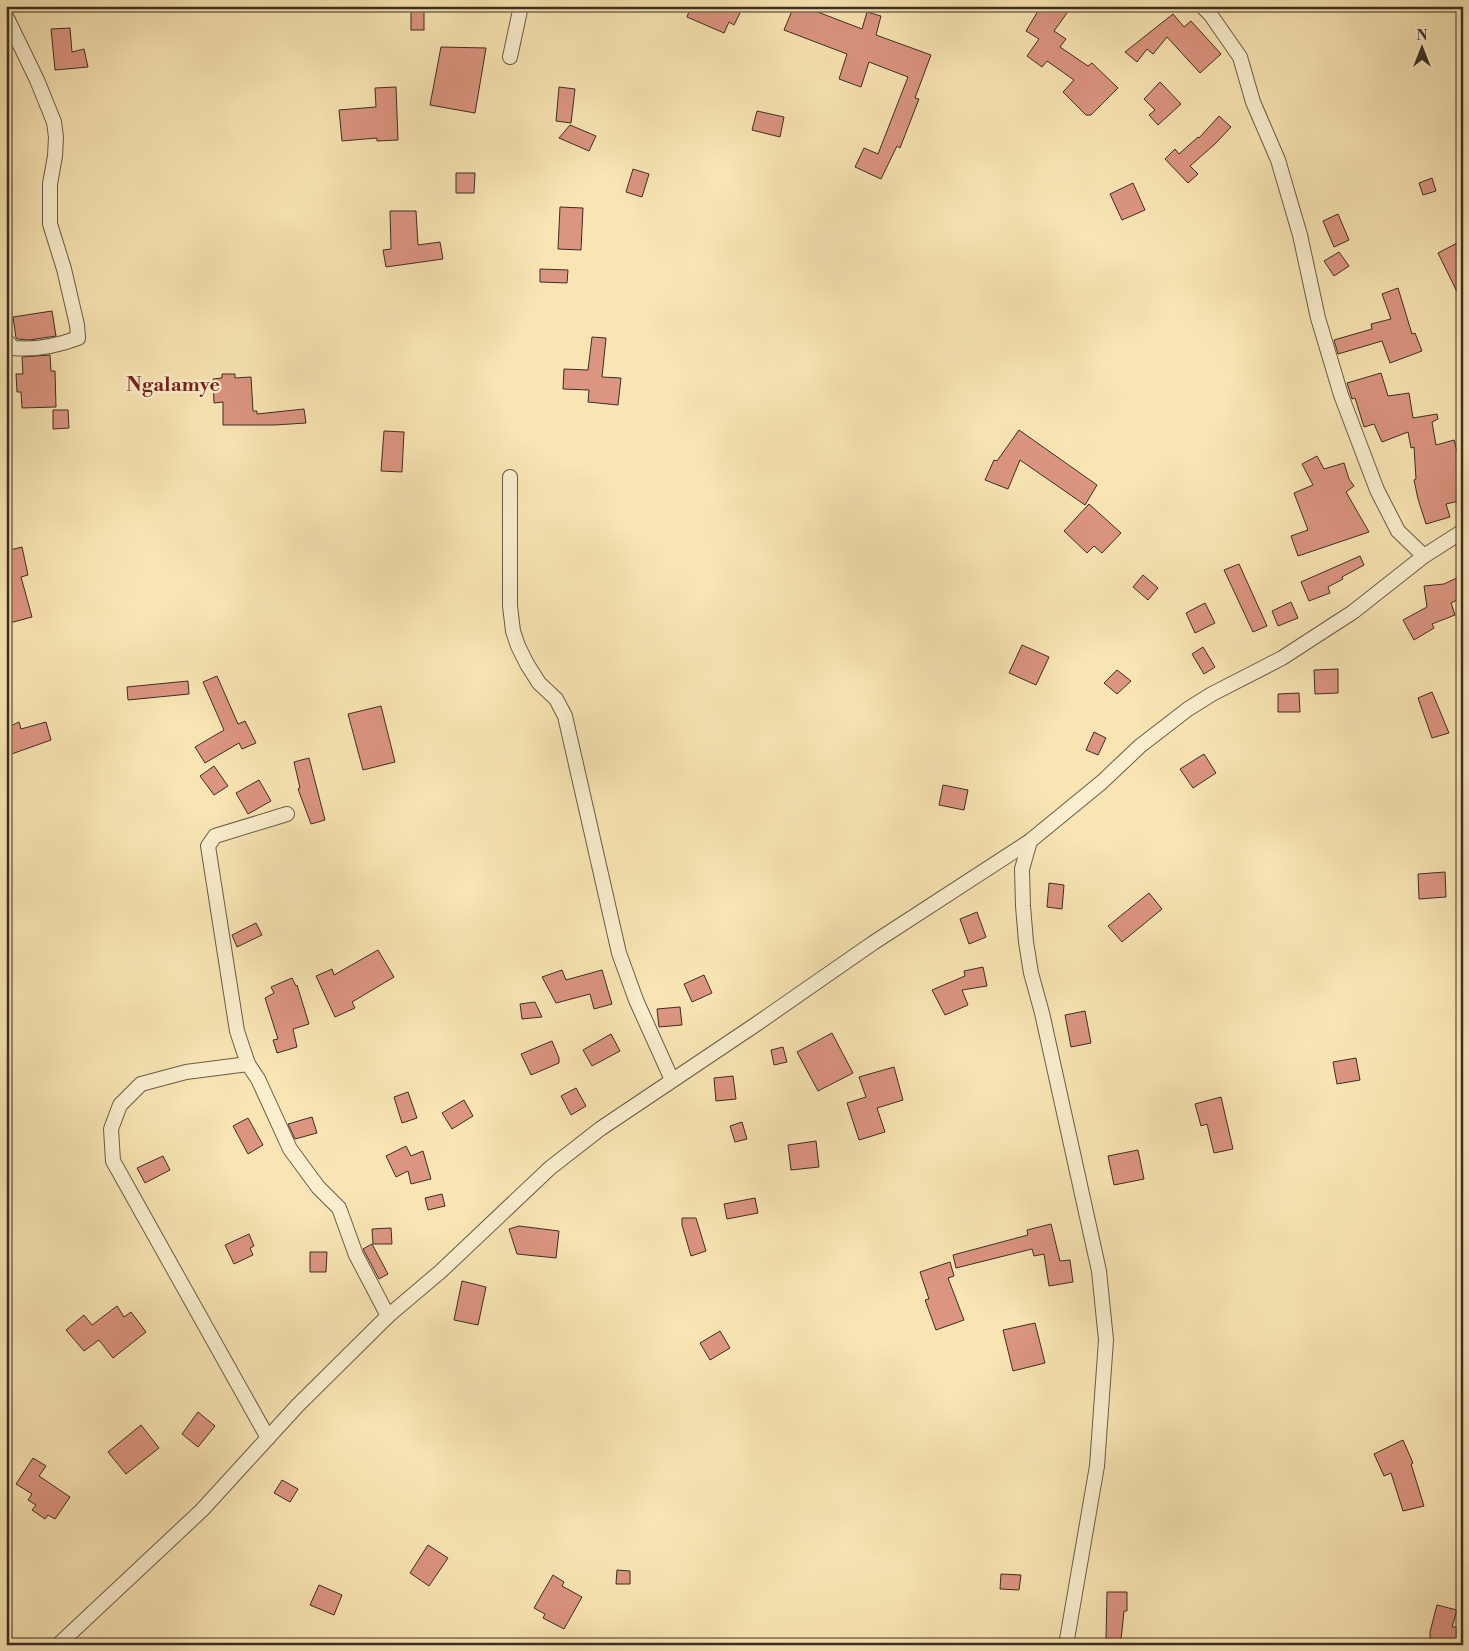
<svg xmlns="http://www.w3.org/2000/svg" width="1469" height="1651" viewBox="0 0 1469 1651" font-family="'Libre Bodoni',serif">
  <style>
    .building { fill: #dc9581; stroke: #3b2e23 }
    .lines { fill: none; stroke-linecap: round; stroke-linejoin: round }
    .minor-casing { stroke: #6a5c47; stroke-width: 16 }
    .minor { stroke: #faeece; stroke-width: 14 }
    .labels { text-anchor: middle; stroke-width: 4.5; stroke-linejoin: round; paint-order: stroke }
    .quarter-label { font-size: 20px; font-weight: bold; fill: #7a1f14; stroke: #faeece }
  </style>
  <rect width="100%" height="100%" fill="#f8e5b3"/>
  <filter id="stains"><feTurbulence type="fractalNoise" baseFrequency=".004" numOctaves="4"/><feColorMatrix values="0 0 0 0 .2 0 0 0 0 .09 0 0 0 0 .02 0 0 0 .5 -.17"/></filter>
  <radialGradient id="worn" r=".72"><stop offset=".6" stop-color="#630" stop-opacity="0"/><stop offset="1" stop-color="#630" stop-opacity=".3"/></radialGradient>
  <g class="building">
    <rect x="411" y="6" width="13" height="24"/>
    <polygon points="691,6 732,6 741,11 734,25 729,22 724,33 687,17"/>
    <polygon points="794,6 802,6 862,29 867,12 881,16 876,35 931,55 915,98 919,99 900,148 897,146 881,179 855,167 864,148 878,154 908,77 869,62 861,87 839,79 847,54 784,30"/>
    <polygon points="1041,6 1072,6 1054,31 1066,39 1060,47 1088,66 1092,63 1118,88 1091,115 1086,115 1063,92 1074,80 1047,61 1042,67 1027,56 1039,39 1026,31"/>
    <polygon points="1173,14 1184,27 1191,21 1221,54 1200,73 1167,37 1153,54 1147,49 1137,62 1125,52"/>
    <polygon points="70,28 72,52 84,49 88,67 55,70 51,29"/>
    <polygon points="441,47 486,48 475,113 430,105"/>
    <polygon points="1160,82 1181,104 1158,125 1149,115 1155,110 1144,99"/>
    <polygon points="396,87 398,140 377,141 377,138 342,141 339,110 376,107 375,88"/>
    <polygon points="559,87 575,89 571,123 556,121"/>
    <polygon points="757,111 784,117 780,137 752,130"/>
    <polygon points="1219,116 1231,127 1215,144 1190,166 1198,174 1188,183 1165,159 1175,149 1179,154 1198,137 1199,138"/>
    <polygon points="570,125 596,136 589,151 559,138"/>
    <polygon points="633,169 649,174 642,197 626,192"/>
    <polygon points="456,173 475,173 474,193 456,193"/>
    <polygon points="1432,178 1436,191 1423,195 1419,183"/>
    <polygon points="1133,183 1145,210 1122,220 1110,194"/>
    <polygon points="560,207 583,208 581,250 558,249"/>
    <polygon points="390,211 416,211 418,245 440,242 443,259 386,267 383,250 391,249"/>
    <polygon points="1338,214 1349,240 1334,247 1323,221"/>
    <polygon points="1463,240 1463,304 1438,253"/>
    <polygon points="1339,252 1349,266 1334,276 1324,261"/>
    <polygon points="540,269 568,270 567,283 540,282"/>
    <polygon points="1398,288 1412,334 1415,333 1422,351 1390,363 1382,341 1338,354 1334,340 1372,329 1371,324 1391,319 1382,294"/>
    <polygon points="52,311 56,336 29,340 17,339 16,338 13,317"/>
    <polygon points="592,337 606,338 602,377 621,378 618,405 588,402 589,390 563,389 564,369 588,370"/>
    <polygon points="50,355 51,371 55,371 56,407 22,408 21,392 17,392 16,374 23,374 22,357"/>
    <polygon points="1381,373 1388,396 1409,393 1413,418 1437,414 1438,419 1432,422 1436,445 1454,440 1461,466 1463,465 1463,500 1446,504 1450,517 1426,524 1418,499 1414,480 1416,479 1414,447 1411,448 1408,432 1382,442 1374,424 1364,427 1355,398 1352,399 1347,383"/>
    <polygon points="222,374 235,374 235,378 251,377 253,411 257,411 257,414 304,409 306,423 275,425 223,425 223,402 214,403 213,379 222,378"/>
    <polygon points="53,410 68,410 69,428 53,429"/>
    <polygon points="1019,430 1097,485 1085,505 1020,460 1008,489 985,480 994,460 997,461"/>
    <polygon points="384,431 404,432 402,472 381,471"/>
    <polygon points="1317,456 1324,469 1344,463 1349,479 1354,486 1346,492 1369,532 1298,556 1291,536 1308,530 1294,493 1313,485 1302,464"/>
    <polygon points="1089,504 1121,533 1102,553 1094,546 1087,553 1064,531"/>
    <polygon points="22,547 28,575 21,577 32,617 6,624 6,596 11,594 6,570 6,551"/>
    <polygon points="1360,556 1364,565 1342,577 1343,579 1328,587 1330,593 1309,601 1301,582"/>
    <polygon points="1239,564 1267,626 1253,632 1224,570"/>
    <polygon points="1143,575 1158,588 1148,600 1133,587"/>
    <polygon points="1463,575 1463,597 1451,603 1455,615 1432,624 1434,628 1414,640 1403,620 1427,607 1424,586 1444,584"/>
    <polygon points="1291,602 1298,618 1278,626 1272,611"/>
    <polygon points="1205,603 1215,623 1195,633 1186,613"/>
    <polygon points="1022,645 1049,657 1036,685 1009,673"/>
    <polygon points="1203,647 1215,667 1204,674 1192,654"/>
    <polygon points="1338,669 1338,693 1315,694 1314,670"/>
    <polygon points="1117,670 1131,681 1117,694 1104,683"/>
    <polygon points="217,676 238,724 245,721 256,743 242,749 239,743 205,763 195,747 224,730 203,682"/>
    <polygon points="188,681 189,694 128,700 127,687"/>
    <polygon points="1432,692 1449,733 1432,738 1418,698"/>
    <polygon points="1299,693 1300,712 1278,712 1278,694"/>
    <polygon points="381,706 395,762 363,770 348,714"/>
    <polygon points="19,722 21,729 46,722 51,740 6,756 6,728"/>
    <polygon points="1094,732 1106,738 1098,755 1086,750"/>
    <polygon points="1204,754 1216,773 1193,788 1180,769"/>
    <polygon points="309,758 325,820 311,824 298,789 300,788 294,762"/>
    <polygon points="214,766 228,786 214,795 200,776"/>
    <polygon points="259,780 271,801 248,814 236,793"/>
    <polygon points="943,785 968,790 964,810 939,805"/>
    <polygon points="1445,872 1446,897 1419,899 1418,874"/>
    <polygon points="1049,883 1064,885 1062,909 1047,907"/>
    <polygon points="1149,893 1162,909 1122,942 1108,926"/>
    <polygon points="977,912 986,937 969,944 960,919"/>
    <polygon points="256,923 262,935 237,947 232,935"/>
    <polygon points="378,950 394,977 352,1002 355,1008 335,1017 316,976 332,969 334,975"/>
    <polygon points="983,967 987,986 962,990 968,1005 945,1015 932,990 965,976 964,971"/>
    <polygon points="562,970 566,980 602,970 612,1004 594,1009 590,994 556,1003 542,977"/>
    <polygon points="704,975 712,993 692,1002 684,984"/>
    <polygon points="292,978 296,986 297,985 309,1024 293,1029 297,1047 277,1053 273,1040 278,1039 265,998 274,993 271,987"/>
    <polygon points="535,1002 542,1017 522,1019 520,1004"/>
    <polygon points="680,1007 682,1025 659,1027 657,1009"/>
    <polygon points="1085,1011 1091,1043 1071,1047 1065,1015"/>
    <polygon points="832,1033 853,1073 818,1091 797,1052"/>
    <polygon points="611,1034 620,1051 592,1066 583,1050"/>
    <polygon points="552,1041 559,1058 559,1063 531,1075 521,1054"/>
    <polygon points="783,1047 787,1062 774,1065 771,1050"/>
    <polygon points="1356,1058 1360,1080 1337,1084 1333,1062"/>
    <polygon points="894,1067 903,1100 877,1108 885,1132 859,1140 847,1103 866,1097 859,1077"/>
    <polygon points="733,1076 736,1099 716,1101 714,1078"/>
    <polygon points="576,1088 586,1106 571,1115 561,1096"/>
    <polygon points="408,1092 417,1118 402,1123 394,1097"/>
    <polygon points="1221,1097 1233,1149 1214,1153 1207,1124 1201,1126 1195,1104"/>
    <polygon points="464,1100 473,1116 452,1129 442,1113"/>
    <polygon points="312,1117 317,1133 295,1139 288,1124"/>
    <polygon points="248,1118 263,1145 248,1154 233,1126"/>
    <polygon points="742,1122 747,1139 735,1142 730,1126"/>
    <polygon points="816,1141 819,1167 791,1170 788,1145"/>
    <polygon points="406,1146 411,1156 423,1151 431,1179 411,1184 408,1171 396,1177 386,1156"/>
    <polygon points="1138,1150 1144,1179 1114,1185 1108,1156"/>
    <polygon points="163,1156 170,1170 145,1183 137,1168"/>
    <polygon points="442,1194 445,1206 428,1210 425,1198"/>
    <polygon points="755,1198 758,1213 727,1219 724,1204"/>
    <polygon points="682,1218 696,1218 706,1251 691,1256 682,1225"/>
    <polygon points="1051,1224 1060,1261 1070,1260 1073,1282 1049,1286 1044,1254 1034,1256 1032,1249 956,1268 953,1255 1028,1235 1027,1230"/>
    <polygon points="519,1226 559,1231 556,1258 517,1254 509,1229"/>
    <polygon points="391,1228 392,1244 373,1244 372,1229"/>
    <polygon points="249,1234 254,1246 250,1248 253,1255 234,1264 225,1245"/>
    <polygon points="372,1244 388,1274 379,1279 363,1249"/>
    <polygon points="310,1252 327,1252 326,1272 310,1272"/>
    <polygon points="950,1262 954,1276 948,1278 964,1320 936,1330 925,1300 929,1299 920,1272"/>
    <polygon points="462,1281 486,1287 478,1325 454,1320"/>
    <polygon points="117,1306 124,1317 131,1312 146,1332 113,1358 99,1340 84,1351 66,1330 84,1315 92,1325"/>
    <polygon points="1035,1323 1045,1363 1013,1371 1003,1330"/>
    <polygon points="720,1331 730,1348 710,1360 700,1343"/>
    <polygon points="198,1412 215,1426 198,1447 182,1434"/>
    <polygon points="141,1425 159,1448 126,1474 108,1452"/>
    <polygon points="1403,1440 1413,1463 1411,1464 1424,1506 1403,1511 1391,1473 1384,1476 1374,1454"/>
    <polygon points="33,1458 46,1466 39,1476 70,1497 55,1519 48,1515 45,1519 32,1510 36,1505 28,1500 32,1494 16,1484"/>
    <polygon points="282,1480 298,1489 290,1502 274,1493"/>
    <polygon points="428,1545 448,1558 429,1586 410,1573"/>
    <polygon points="617,1570 630,1571 630,1584 616,1584"/>
    <polygon points="1001,1574 1021,1575 1019,1590 1000,1589"/>
    <polygon points="553,1575 564,1582 562,1586 582,1597 564,1629 543,1618 545,1614 534,1608"/>
    <polygon points="319,1585 342,1595 334,1615 310,1605"/>
    <polygon points="1107,1592 1127,1592 1127,1611 1124,1611 1121,1640 1106,1639"/>
    <polygon points="1437,1605 1457,1610 1452,1627 1457,1627 1457,1645 1430,1645 1430,1632"/>
  </g>
  <g class="lines">
    <g class="minor-casing">
      <g id="minor">
        <polyline points="1202,6 1210,14 1240,57 1253,102 1278,160 1300,235 1318,318 1341,395 1377,490 1398,531 1424,556"/>
        <path d="M6,16L37,80L54,122L56,137L55,156L50,184V224L64,269L77,325L78,338C57,346 35,350 13,348L6,340"/>
        <polyline points="510,57 521,6"/>
        <polyline points="510,477 510,606 513,631 518,646 527,664 539,683 556,699 565,716 619,953 636,1000 672,1080"/>
        <polyline points="1030,841 1022,869 1023,906 1026,942 1031,973 1042,1013 1099,1271 1106,1340 1097,1466 1066,1645"/>
        <polyline points="248,1064 237,1031 208,846 215,836 287,814"/>
        <polyline points="268,1438 113,1161 111,1129 120,1105 141,1084 186,1072 248,1064 258,1079 290,1149 318,1187 339,1208 356,1255 388,1316"/>
        <polyline points="58,1645 202,1510 298,1405 388,1316 440,1272 550,1168 600,1129 755,1025 873,943 1030,841 1102,782 1140,746 1188,709 1212,694 1282,658 1353,612 1424,556 1463,531"/>
      </g>
    </g>
    <use href="#minor" class="minor"/>
  </g>
  <g class="labels">
    <g class="quarter-label">
      <text x="173" y="391">Ngalamye</text>
    </g>
  </g>
  <rect width="1469" height="1651" fill="none" stroke="#f8e5b3" stroke-width="25"/>
  <rect x="8" y="8" width="1454" height="1636" fill="none" stroke="#3b2e23" stroke-width="2.5"/>
  <rect x="12" y="12" width="1444" height="1626" fill="none" stroke="#3b2e23"/>
  <g transform="translate(1422 48)" stroke="#faeece" stroke-width="4" paint-order="stroke">
  <path d="M0-4L9 19L0 12L-9 19Z" fill="#3b2e23"/>
  <text y="-8" font-size="14" font-weight="bold" text-anchor="middle" fill="#3b2e23">N</text>
  </g>
  <rect width="100%" height="100%" filter="url(#stains)"/>
  <rect width="100%" height="100%" fill="url(#worn)"/>
</svg>
